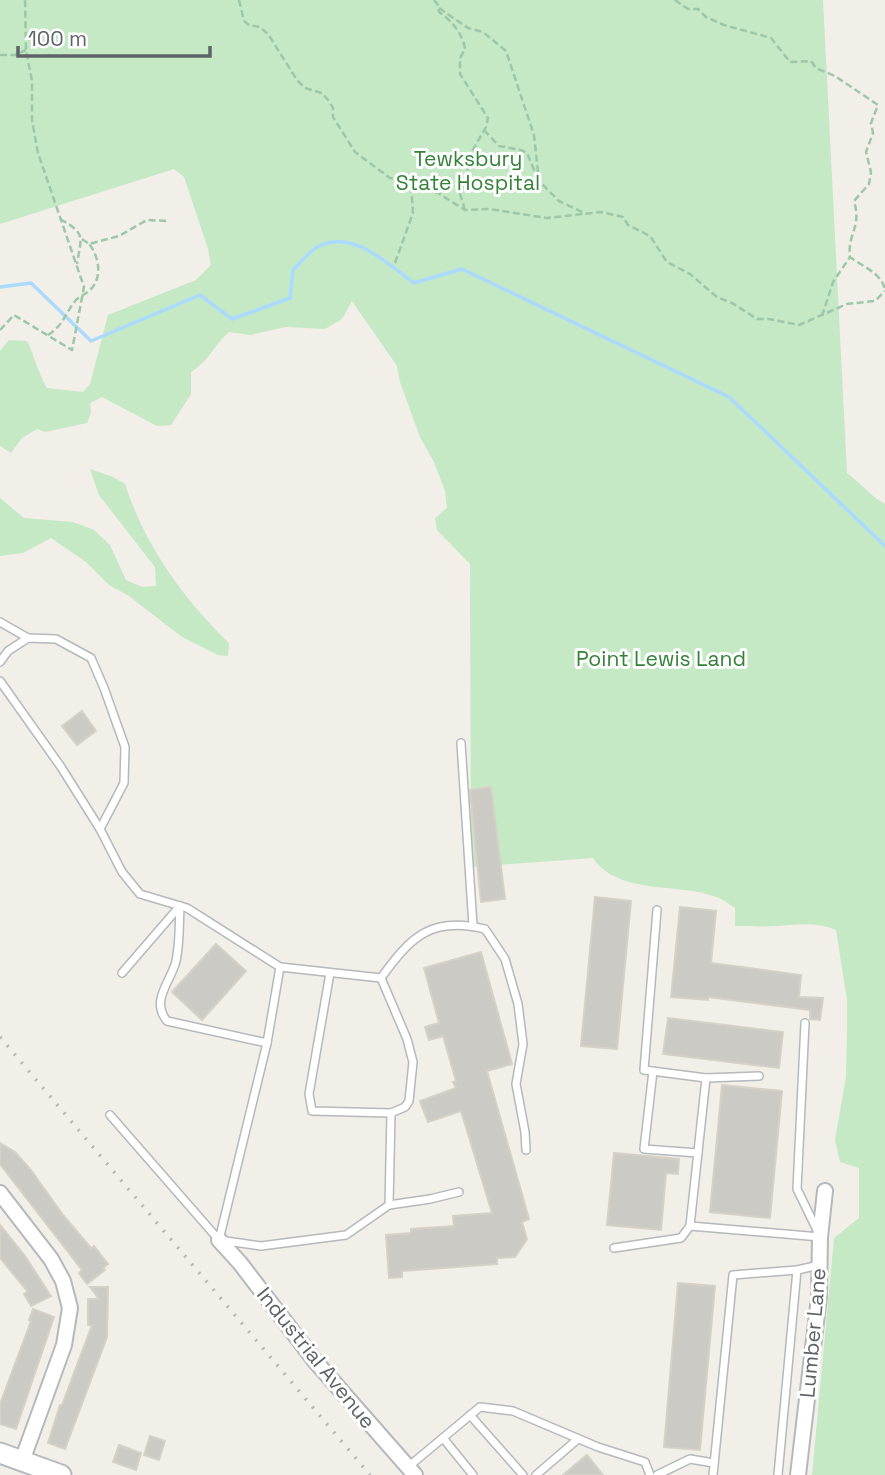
<svg xmlns="http://www.w3.org/2000/svg" width="885" height="1475" viewBox="0 0 885 1475" font-family="'Space Grotesk',sans-serif">
  <style>
    .green { fill: #c5e8c5 }
    .lines { fill: none; stroke-linecap: round; stroke-linejoin: round }
    .stream { stroke: #aadaff; stroke-width: 3.5 }
    .building { fill: #cccac5; stroke: #d6d1c6; stroke-width: 2 }
    .service-casing { stroke: #b5b8bc; stroke-width: 10 }
    .minor-casing { stroke: #b5b8bc; stroke-width: 18 }
    .secondary-casing { stroke: #b6babf; stroke-width: 23 }
    .path { stroke: #9cc7a9; stroke-width: 2.5; stroke-dasharray: 7 3.5; stroke-linecap: butt }
    .service { stroke: #fff; stroke-width: 7 }
    .minor { stroke: #fff; stroke-width: 14 }
    .secondary { stroke: #fff; stroke-width: 19 }
    .rail { stroke: #b6b7b8; stroke-width: 3.5; stroke-dasharray: 2 9; stroke-linecap: butt }
    .labels { text-anchor: middle; stroke-width: 6; stroke-linejoin: round; paint-order: stroke }
    .park-label { font-size: 21px; fill: #348238; stroke: #fff }
    .street-label { font-size: 21px; fill: #5f6368; stroke: #fff }
  </style>
  <rect width="100%" height="100%" fill="#f1efe8"/>
  <g class="green">
    <path d="M0,0H823L847,473C861,483 870,496 885,504V1475H812L834,1238L859,1218V1168L840,1162L835,1140L846,1077L847,1031V1000L836,930C815,921 798,925 775,926C762,927 749,926 735,926V908C729,904 723,899 716,897C678,882 619,896 593,858L471,867L470,564L437,530L435,518L447,508L445,491L434,462L420,437L400,382L397,366L352,301L342,319L325,329L286,327L250,335L229,332C214,345 208,362 191,372V394L171,425L157,426L102,397L90,403L91,413L87,423L45,432L37,429L22,438L11,453L0,446V351L9,340L27,341C35,357 38,373 47,388L83,392L90,384L108,315L196,280L211,265L208,249L184,177L174,169L0,224Z"/>
    <path d="M90,469L113,477L125,484C144,544 184,600 229,643L228,656L218,655L182,637L129,596L109,585L86,562L51,538L23,553L0,556V498L24,518L73,522L94,530L110,545L126,580L142,587L156,586L155,567L99,495Z"/>
  </g>
  <g class="lines">
    <path class="stream" d="M0,287L31,283L91,341L200,295L232,319L290,298L293,270C300,263 309,252 317,247C353,228 387,264 414,283L462,269L729,397L885,546"/>
  </g>
  <g class="building">
    <polygon points="82,711 96,731 77,745 62,726"/>
    <polygon points="491,787 505,899 481,902 470,790"/>
    <polygon points="595,897 631,901 617,1049 581,1046"/>
    <polygon points="680,907 716,911 711,963 801,975 799,997 823,998 820,1020 810,1019 810,1010 708,997 708,1000 671,997"/>
    <polygon points="216,944 246,971 202,1020 172,992"/>
    <polygon points="481,952 512,1064 487,1071 529,1219 522,1222 527,1239 515,1257 497,1258 497,1264 402,1271 402,1277 389,1278 386,1235 411,1233 411,1229 454,1226 453,1216 492,1213 461,1111 428,1122 420,1101 456,1088 453,1082 456,1081 443,1036 429,1040 425,1027 439,1023 424,968"/>
    <polygon points="668,1018 783,1032 779,1068 663,1054"/>
    <polygon points="722,1085 782,1091 770,1218 710,1212"/>
    <polygon points="0,1143 15,1152 31,1170 63,1215 91,1248 94,1246 108,1264 103,1268 105,1270 87,1284 79,1273 82,1270 0,1164"/>
    <polygon points="614,1153 679,1159 678,1174 666,1173 661,1230 607,1225"/>
    <polygon points="0,1225 25,1256 51,1296 31,1306 24,1294 28,1292 0,1258"/>
    <polygon points="678,1283 715,1286 700,1450 664,1447"/>
    <polygon points="90,1287 108,1287 107,1337 65,1449 48,1443 60,1405 62,1405 92,1325 88,1325 88,1299 99,1299"/>
    <polygon points="33,1309 54,1317 16,1429 0,1424 0,1404 31,1321 29,1320"/>
    <polygon points="150,1436 165,1441 159,1460 144,1455"/>
    <polygon points="119,1445 141,1453 136,1470 113,1462"/>
    <polygon points="587,1455 603,1475 563,1475"/>
  </g>
  <g class="lines">
    <g class="service-casing">
      <g id="service">
        <polyline points="0,622 28,638"/>
        <polyline points="0,662 8,651 28,638 56,639 91,658 104,688 125,747 124,783 100,829"/>
        <polyline points="0,681 61,767 100,829 122,872 140,894 187,908 280,967"/>
        <polyline points="461,743 473,926"/>
        <path d="M180,906C179,924 180,943 176,961C171,982 150,1000 167,1021L267,1043"/>
        <polyline points="657,910 644,1070 706,1078 690,1226 820,1237"/>
        <polyline points="122,973 179,907"/>
        <polyline points="330,973 309,1094 312,1111 391,1113 389,1205 430,1199 459,1192"/>
        <path d="M381,978C411,936 432,916 485,929L505,959L518,1004L523,1044L516,1084L525,1132L526,1150"/>
        <polyline points="381,978 407,1039 413,1062 409,1101 405,1107 391,1113"/>
        <polyline points="805,1023 797,1189 817,1230"/>
        <polyline points="653,1071 644,1149 698,1153"/>
        <polyline points="706,1078 759,1076"/>
        <polyline points="110,1115 219,1240 261,1246 346,1235 389,1205"/>
        <polyline points="219,1240 267,1043 280,967 381,978"/>
        <polyline points="614,1248 681,1238 690,1226"/>
        <polyline points="470,1415 523,1475"/>
        <polyline points="443,1438 473,1475"/>
        <polyline points="408,1467 480,1407 513,1411 598,1447 645,1462 650,1475"/>
        <polyline points="536,1475 578,1439"/>
        <polyline points="657,1475 690,1459 714,1463"/>
        <polyline points="713,1475 733,1275 797,1270"/>
        <polyline points="778,1475 797,1270 820,1265"/>
      </g>
    </g>
    <g class="minor-casing">
      <g id="minor">
        <polyline points="0,1193 51,1259 63,1281 70,1308 64,1345 22,1461"/>
        <polyline points="219,1240 240,1263 315,1361 415,1475"/>
        <polyline points="798,1475 819,1297 820,1237 825,1191"/>
      </g>
    </g>
    <g class="secondary-casing">
      <polyline id="secondary" points="0,1453 61,1475"/>
    </g>
    <g class="path">
      <polyline points="239,0 244,21 249,25 260,27 268,34 297,80 305,88 322,93 328,100 333,108 333,117 355,152 390,178 420,182 426,189 438,193 465,210 489,209 547,218 601,212 623,217 628,225 650,236 667,262 690,274 717,297 734,304 757,319 769,319 799,325 847,304 875,301 885,291"/>
      <path d="M434,0L438,5L439,12C452,21 463,34 465,49L460,58V74L488,118L486,127L467,160L468,173L460,194L465,210"/>
      <path d="M675,0L688,9H698L706,17L724,25L771,38L790,62L811,61L816,68L835,76L878,105L871,123L873,133L866,152L871,172L869,184L854,201C862,228 847,234 850,257C863,267 882,273 885,290"/>
      <polyline points="439,8 468,28 483,32 506,51 534,135 539,181 559,201 586,214"/>
      <polyline points="0,55 15,55 26,50"/>
      <polyline points="484,130 499,146 521,150 527,153 537,177"/>
      <path d="M60,219C87,234 81,237 77,264"/>
      <polyline points="82,239 89,244 119,236 147,220 167,221"/>
      <polyline points="395,263 413,213 411,182"/>
      <polyline points="822,316 833,282 850,257"/>
      <polyline points="0,330 14,315 72,350 84,287 38,153 32,120 32,81 26,50 25,0"/>
      <path d="M48,335C64,325 65,313 76,300C80,296 86,294 90,290C103,278 99,256 89,244"/>
    </g>
    <use href="#service" class="service"/>
    <use href="#minor" class="minor"/>
    <use href="#secondary" class="secondary"/>
    <polyline class="rail" points="0,1037 370,1475"/>
  </g>
  <g class="labels">
    <g class="park-label">
      <text x="468" y="166">Tewksbury<tspan x="468" dy="24">State Hospital</tspan></text>
      <text x="661" y="666">Point Lewis Land</text>
    </g>
    <g class="street-label">
      <text transform="translate(813 1333) rotate(-85)" y="7">Lumber Lane</text>
      <text transform="translate(316 1358) rotate(51)" y="7">Industrial Avenue</text>
    </g>
  </g>
  <path d="M18 46v10h192v-10" fill="none" stroke="#5f6368" stroke-width="3.5"/>
  <text x="28" y="46" font-size="21" fill="#5f6368" stroke="#ffffff" stroke-width="5" paint-order="stroke">100 m</text>
</svg>
